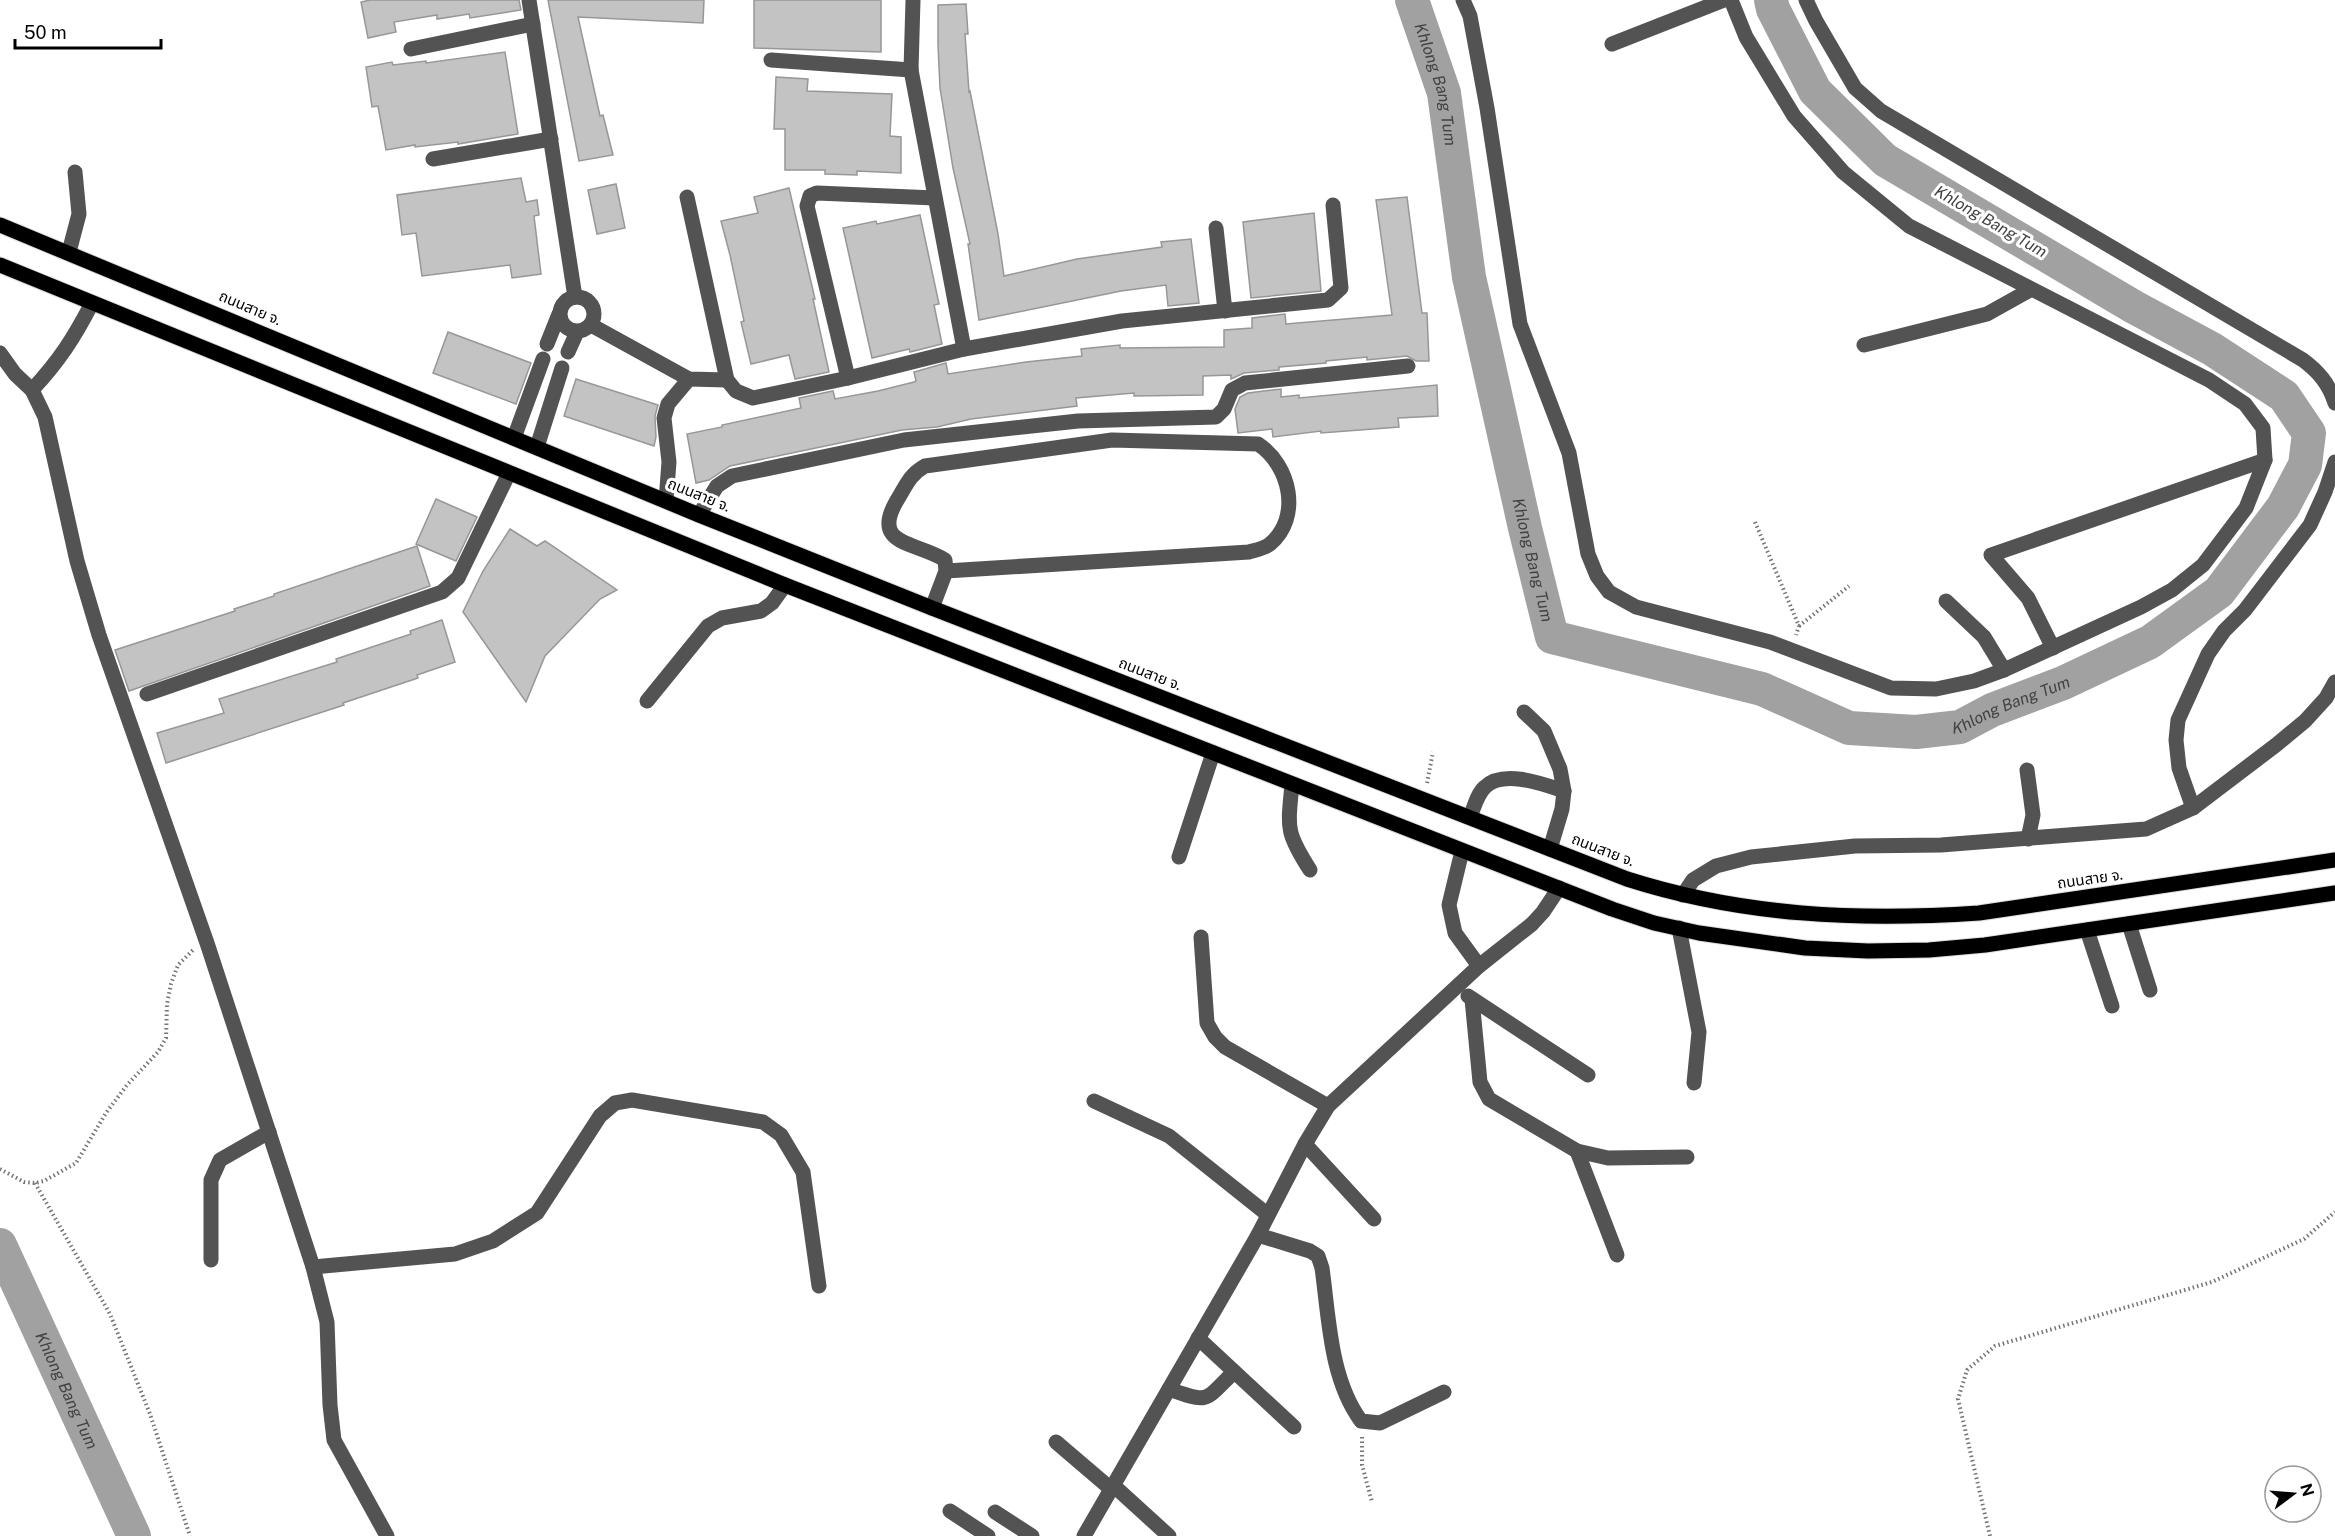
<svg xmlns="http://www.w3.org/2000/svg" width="2335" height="1536" viewBox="0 0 2335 1536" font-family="'Public Sans','Noto Sans Thai',sans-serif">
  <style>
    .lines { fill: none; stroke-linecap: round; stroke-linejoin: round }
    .river { stroke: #a1a1a1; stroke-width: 34 }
    .building { fill: #c3c3c3; stroke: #979797; stroke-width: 1.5 }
    .major-casing { stroke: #dbdbdb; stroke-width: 17 }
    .path { stroke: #757575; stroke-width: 4; stroke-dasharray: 1.5 3; stroke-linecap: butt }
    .minor { stroke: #535353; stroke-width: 15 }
    .major { stroke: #000; stroke-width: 15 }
    .labels { text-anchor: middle; stroke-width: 6; stroke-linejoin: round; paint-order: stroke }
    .street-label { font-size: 15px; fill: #000; stroke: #fff }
    .water-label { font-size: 16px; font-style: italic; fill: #424242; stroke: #fff }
  </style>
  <rect width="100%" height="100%" fill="#fff"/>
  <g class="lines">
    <g class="river">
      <path id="s1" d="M1412,0L1444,93L1469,277L1525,528L1552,637L1762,689L1849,728L1916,732L1960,727L1992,710L2063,683L2150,642L2219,592L2283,507L2305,465L2309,433L2284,396L2212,349L2134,307L1885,160L1815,91L1773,9L1771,0"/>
      <path id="s2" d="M0,1245L134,1536"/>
    </g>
  </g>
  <g class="building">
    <polygon points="370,0 519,0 521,10 470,18 469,14 437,19 437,15 394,22 396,32 368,38 361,2"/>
    <polygon points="548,0 704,0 703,23 578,17 600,116 603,115 613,155 579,161"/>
    <polygon points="754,0 881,0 881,52 754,48"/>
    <polygon points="966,4 968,34 965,34 969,92 970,91 998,234 1004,276 1077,259 1162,247 1161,242 1191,239 1199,303 1168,306 1166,285 1121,291 979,320 968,244 970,244 953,168 940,88 938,45 938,5"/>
    <polygon points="505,52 518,134 458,144 458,142 415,147 415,145 386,150 378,106 372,107 366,67 392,62 393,65 426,61 426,63"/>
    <polygon points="776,77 808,79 807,91 892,94 890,136 901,137 901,173 857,171 857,175 825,174 825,170 785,170 785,129 774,129"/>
    <polygon points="521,178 526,202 537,200 539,215 534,216 541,274 512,278 510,265 422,276 416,233 402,235 397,195"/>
    <polygon points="616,184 625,228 597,234 588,190"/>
    <polygon points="789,188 815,299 813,299 829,372 795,379 789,355 751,364 741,322 744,321 730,255 721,221 758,213 754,197"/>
    <polygon points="1407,197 1422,313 1427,313 1429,361 1416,361 1407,356 1367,360 1367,357 1326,361 1326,363 1279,367 1279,370 1244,373 1231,379 1231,375 1203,376 1203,395 1134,396 1134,393 1076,398 1077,406 971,419 937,427 902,430 730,466 709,480 696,483 687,434 722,427 722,425 801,408 799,398 833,391 835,399 878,391 914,382 916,381 914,372 946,363 948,374 1026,362 1082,356 1081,349 1120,345 1120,348 1224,347 1224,330 1252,328 1252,318 1285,314 1286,324 1392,315 1376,200"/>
    <polygon points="1314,213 1321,291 1251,298 1243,222"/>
    <polygon points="920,215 939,304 934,305 942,344 910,352 909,349 872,358 843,228 876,221 877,224"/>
    <polygon points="448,332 531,363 516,404 433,373"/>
    <polygon points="576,379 658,405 655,416 656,437 654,446 564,416"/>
    <polygon points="1437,385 1438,416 1398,418 1399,427 1321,433 1321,431 1273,437 1272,429 1238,433 1235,409 1240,397 1248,393 1281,389 1281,397 1299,395 1299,398"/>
    <polygon points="436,499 477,517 456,561 416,544"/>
    <polygon points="510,529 537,546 545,541 617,590 600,599 545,656 526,702 463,612 483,571"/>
    <polygon points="417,546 430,586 129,691 115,650 235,611 234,609 274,596 274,594"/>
    <polygon points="442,620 455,662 417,675 418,678 343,703 344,705 166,763 157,733 224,713 219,699 337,662 336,659 411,634 410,631"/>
  </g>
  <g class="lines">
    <g class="major-casing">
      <g id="major">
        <path d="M0,225L699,515L932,608L1627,879C1743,916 1858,921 1979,913L2335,860"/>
        <polyline points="0,265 785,585 1612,909 1654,923 1699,933 1805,948 1868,951 1929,950 1985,945 2335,893"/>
      </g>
    </g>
    <g class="path">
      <polyline points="1755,522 1799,626 1796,635"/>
      <polyline points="1799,626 1849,586"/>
      <polyline points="1427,783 1433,752"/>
      <polyline points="0,1169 24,1182 35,1183 44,1181 76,1163 106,1113 127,1085 158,1052 166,1038 167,1004 171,984 178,965 193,950"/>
      <polyline points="35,1183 110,1314 150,1414 190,1536"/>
      <polyline points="1362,1437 1362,1465 1372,1502"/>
      <polyline points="1990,1536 1958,1399 1967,1370 1995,1346 2212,1282 2304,1239 2335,1212"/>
    </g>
    <g class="minor">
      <polyline points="529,0 575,297"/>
      <polyline points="913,0 911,70 964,349"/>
      <polyline points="1463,0 1470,16 1487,108 1520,324 1569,453 1588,554 1597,576 1609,592 1636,607 1770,642 1891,688 1936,689 1974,681 2004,670 2141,607 2172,590 2203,565 2246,508 2265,460 2263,428 2245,404 2209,380 1909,226 1843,172 1794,116 1746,37 1731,0"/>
      <path d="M1806,0L1816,21L1855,88L1881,111L2303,360C2319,372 2329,384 2335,403"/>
      <polyline points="1612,44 1724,0"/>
      <polyline points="411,49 533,24"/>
      <polyline points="771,60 911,70"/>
      <polyline points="433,159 551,139"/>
      <polyline points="687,197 727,380 736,391 753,398 848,378 964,349 1122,321 1328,300 1341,288 1333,205"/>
      <polyline points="1216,228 1225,311"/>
      <polyline points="69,252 79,214 75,172"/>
      <circle cx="577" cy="314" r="17"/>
      <polyline points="591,325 689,379 727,380"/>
      <polyline points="547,344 559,314"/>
      <polyline points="1864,345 1987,314 2030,290"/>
      <polyline points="568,352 577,332"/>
      <polyline points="0,353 15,374 32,390 45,417 77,561 99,635 207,943 313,1267 327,1322 330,1405 334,1440 387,1536"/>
      <polyline points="848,378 807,206 810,196 817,193 935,198"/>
      <path d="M32,390C59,361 74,338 92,303"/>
      <polyline points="514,438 543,359"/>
      <polyline points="537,447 562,368"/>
      <polyline points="666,501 669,462 664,418 668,404 689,379"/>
      <polyline points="699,515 717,486 732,476 904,440 1078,421 1216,417 1224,409 1232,390 1245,383 1408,366"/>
      <polyline points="1946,601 1984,637 2004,670"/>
      <path d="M932,608L946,571L945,560C917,542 871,546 896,502C906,486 909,475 925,466L1112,440L1258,444C1290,465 1302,517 1270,544C1265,548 1256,550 1249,552L946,571"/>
      <polyline points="2053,648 2028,598 1991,555 2265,460"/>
      <polyline points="147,694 442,592 458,578 509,473"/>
      <polyline points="647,701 708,626 722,618 761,611 772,603 785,585"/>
      <polyline points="1524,712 1544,731 1560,769 1564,791 1562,809 1550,849"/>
      <polyline points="2027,770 2033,815 2028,839"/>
      <path d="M1292,784C1288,828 1285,831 1310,870"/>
      <polyline points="2193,808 2179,768 2176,740 2178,720 2208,654 2224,631 2245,610 2310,525 2325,492 2335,462"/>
      <path d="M1470,817C1474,808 1477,794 1485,787C1503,769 1543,784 1564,791"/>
      <polyline points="1462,851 1449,905 1455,933 1479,966"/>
      <polyline points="1179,857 1213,753"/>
      <polyline points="1683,895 1693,880 1716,866 1751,857 1855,846 1941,845 2146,829 2193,808 2276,745 2305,721 2326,698 2335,682"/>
      <polyline points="2129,924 2150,990"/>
      <polyline points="1679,928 1699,1032 1694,1083"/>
      <polyline points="2087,930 2112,1006"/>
      <polyline points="1201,937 1207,1023 1215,1037 1225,1047 1328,1106"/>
      <polyline points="1468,996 1588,1075"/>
      <polyline points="1472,999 1480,1082 1489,1099 1577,1151 1608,1158 1687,1157"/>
      <polyline points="1094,1101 1169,1136 1268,1215"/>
      <polyline points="1305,1144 1374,1219"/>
      <polyline points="1577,1151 1617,1255"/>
      <path d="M1258,1235L1310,1251L1318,1256L1322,1268C1329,1318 1330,1379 1361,1421L1380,1423L1444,1392"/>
      <polyline points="211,1260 211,1180 220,1160 269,1132"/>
      <polyline points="313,1267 455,1254 493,1241 537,1213 600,1116 615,1103 632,1100 763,1122 781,1135 803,1172 819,1286"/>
      <polyline points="1198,1338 1294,1427"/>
      <path d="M1169,1389C1210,1404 1204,1401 1234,1372"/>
      <polyline points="1056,1442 1111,1489"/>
      <polyline points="1113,1485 1169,1536"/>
      <polyline points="950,1511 988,1536"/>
      <polyline points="995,1512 1032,1536"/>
      <polyline points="1084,1536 1258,1235 1305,1144 1328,1106 1479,966 1532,924 1543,912 1559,888"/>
    </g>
    <use href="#major" class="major"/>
  </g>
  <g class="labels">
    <g class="street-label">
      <text transform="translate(250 308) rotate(23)" y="5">ถนนสาย จ.</text>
      <text transform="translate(699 495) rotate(22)" y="5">ถนนสาย จ.</text>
      <text transform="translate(1150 674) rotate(21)" y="5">ถนนสาย จ.</text>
      <text transform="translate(1603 850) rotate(21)" y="5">ถนนสาย จ.</text>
      <text transform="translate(2090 879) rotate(-8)" y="5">ถนนสาย จ.</text>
    </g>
    <g class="water-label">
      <text dy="6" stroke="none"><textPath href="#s1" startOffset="88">Khlong Bang Tum</textPath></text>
      <text transform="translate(1991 221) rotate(30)" y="6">Khlong Bang Tum</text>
      <text dy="6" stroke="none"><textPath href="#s1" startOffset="574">Khlong Bang Tum</textPath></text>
      <text dy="6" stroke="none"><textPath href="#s1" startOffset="1132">Khlong Bang Tum</textPath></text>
      <text dy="6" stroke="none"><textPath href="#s2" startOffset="160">Khlong Bang Tum</textPath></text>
    </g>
  </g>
  <g transform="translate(2293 1494) rotate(74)"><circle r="28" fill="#ffffff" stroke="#999999" stroke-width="1.5"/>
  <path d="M0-4.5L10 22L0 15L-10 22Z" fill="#000000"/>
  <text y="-9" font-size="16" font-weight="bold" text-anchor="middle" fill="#000000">N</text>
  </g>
  <path d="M15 39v9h146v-9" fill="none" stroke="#000000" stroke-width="3"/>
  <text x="24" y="39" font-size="18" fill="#000000" stroke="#ffffff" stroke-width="4.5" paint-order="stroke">50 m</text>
</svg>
